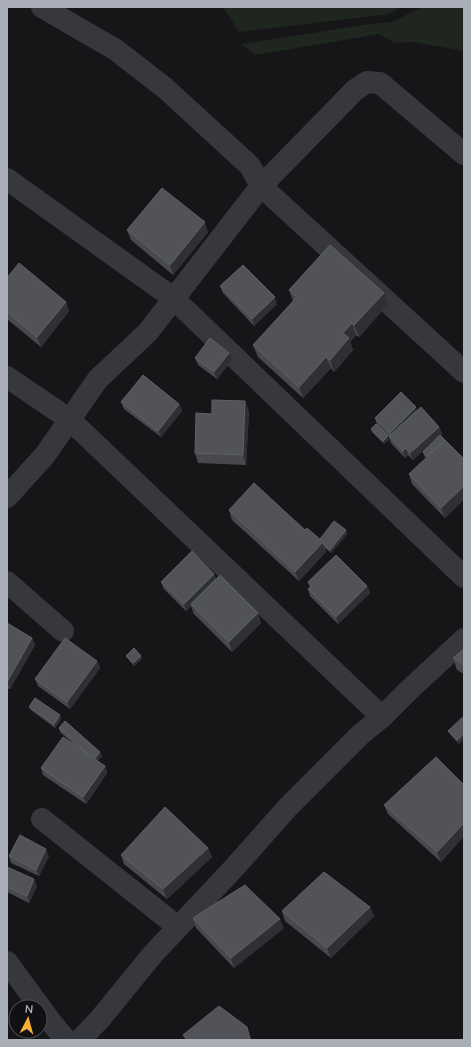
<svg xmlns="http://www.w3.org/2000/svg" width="471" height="1047" viewBox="0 0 471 1047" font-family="Mulish,sans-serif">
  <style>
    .green { fill: #1e261f }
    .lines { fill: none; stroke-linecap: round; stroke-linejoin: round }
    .street { stroke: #37383d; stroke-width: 22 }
    .wall { fill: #47494d }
    .shaded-wall { fill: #2f3033 }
    .building { fill: #525359; stroke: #5f6168 }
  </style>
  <rect width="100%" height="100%" fill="#161618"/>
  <g class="green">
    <polygon points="223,7 401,7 389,14 239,32"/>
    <polygon points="424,7 464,7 464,51 413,42 395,43 379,34 255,55 241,44 370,24 391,22"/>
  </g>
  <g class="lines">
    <g class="street">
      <polyline points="464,154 380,83 367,82 355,90 261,186 464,372"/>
      <polyline points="7,179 173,298 464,577"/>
      <polyline points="7,377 69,419 382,717"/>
      <polyline points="7,497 45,455 98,379 148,332 261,186 250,166 165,88 116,50 42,7"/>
      <polyline points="7,582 63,631"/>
      <polyline points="42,819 178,927"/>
      <polyline points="7,962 51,1022 66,1040"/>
      <polyline points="80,1040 100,1019 153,954 233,869 288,807 360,735 382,717 408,691 464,639"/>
    </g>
  </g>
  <g class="wall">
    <polygon points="127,230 208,232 173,275 131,240"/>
    <polygon points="7,278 66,302 69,311 41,347 7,319"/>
    <polygon points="220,286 277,304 254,326 223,293"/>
    <polygon points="289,290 384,293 388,304 359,337 356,335 350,342 353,350 334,372 331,368 303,398 258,357 253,345 293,301"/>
    <polygon points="195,358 232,360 217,379 198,365"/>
    <polygon points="121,402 179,404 182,411 161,437 124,409"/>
    <polygon points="417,410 439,427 442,434 440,436 464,459 464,499 445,518 412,484 409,474 426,458 424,456 423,452 432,443 413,460 408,455 405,458 391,443 389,437 377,425 375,418"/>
    <polygon points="249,411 246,465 198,463 195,453 212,414"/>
    <polygon points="371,429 389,440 384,444 372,432"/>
    <polygon points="229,510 305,530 320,539 346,530 347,534 331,553 325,548 326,552 299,581 232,520"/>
    <polygon points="216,579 258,613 261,623 232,652 194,614 191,606 186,611 164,589 161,582"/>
    <polygon points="308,582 367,586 370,593 338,624 310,596 308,589 310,587"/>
    <polygon points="7,623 32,638 35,645 10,689 7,688"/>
    <polygon points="464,649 464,674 457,670 453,658"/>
    <polygon points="126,656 142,659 134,666 128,659"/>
    <polygon points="97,661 100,668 70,709 38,686 35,679"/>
    <polygon points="29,707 61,719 55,728 31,710"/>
    <polygon points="464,716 459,744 450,734 448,731"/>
    <polygon points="59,728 102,756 97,761 105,766 107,773 86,804 43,775 41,768 78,748 60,732"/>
    <polygon points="464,785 464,836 441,862 388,814 384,805"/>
    <polygon points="208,848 212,857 167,899 124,864 121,855"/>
    <polygon points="9,856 49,856 39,876 11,863"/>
    <polygon points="7,867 37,886 29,903 7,892"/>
    <polygon points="370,907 374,916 331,958 285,921 282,911"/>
    <polygon points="193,918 284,928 234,968 196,928"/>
  </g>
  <g class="shaded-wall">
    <polygon points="205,222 208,232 173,275 170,265"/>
    <polygon points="384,293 388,304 359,337 354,325"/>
    <polygon points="275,297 277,304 254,326 252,319"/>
    <polygon points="66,302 69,311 41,347 37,337"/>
    <polygon points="352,323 356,335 350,342 353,350 334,372 330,360 343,333"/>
    <polygon points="229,353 232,360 217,379 214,372"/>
    <polygon points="326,357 331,368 303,398 299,387"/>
    <polygon points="245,401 249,411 246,465 243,455"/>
    <polygon points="179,404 182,411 161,437 158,431"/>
    <polygon points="416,407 419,414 392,440 390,433"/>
    <polygon points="439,427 442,434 413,460 410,453"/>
    <polygon points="388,436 389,440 384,444 383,441"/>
    <polygon points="406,448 408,455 405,458 403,451"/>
    <polygon points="464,486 464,499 445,518 441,508"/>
    <polygon points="346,530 347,534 331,553 330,550"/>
    <polygon points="323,542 326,552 299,581 295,572"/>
    <polygon points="214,574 217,580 191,604 191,606 186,611 184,604"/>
    <polygon points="367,586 370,593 338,624 336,617"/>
    <polygon points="258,613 261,623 232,652 229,642"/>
    <polygon points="32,638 35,645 10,689 7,682"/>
    <polygon points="141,656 142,659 134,666 133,663"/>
    <polygon points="97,661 100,668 70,709 67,702"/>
    <polygon points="60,715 61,719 55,728 54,724"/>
    <polygon points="464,734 464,739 459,744 457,740"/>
    <polygon points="100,752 102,756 95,763 94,760"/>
    <polygon points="105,766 107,773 86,804 83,797"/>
    <polygon points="464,823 464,836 441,862 437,852"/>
    <polygon points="208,848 212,857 167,899 163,889"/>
    <polygon points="46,849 49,856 39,876 36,870"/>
    <polygon points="34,879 37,886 29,903 27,896"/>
    <polygon points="370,907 374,916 331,958 327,948"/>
    <polygon points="280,919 284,928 234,968 231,958"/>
    <polygon points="247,1027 251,1037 251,1040 250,1040"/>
  </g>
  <g class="building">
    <polygon points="162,188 205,222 170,265 127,230"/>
    <polygon points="330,245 384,293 354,325 352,323 343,333 349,338 330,360 326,357 299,387 253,345 297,297 289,290"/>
    <polygon points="19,263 66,302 37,337 7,312 7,278"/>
    <polygon points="243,265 275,297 252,319 220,286"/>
    <polygon points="210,338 229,353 214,372 195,358"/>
    <polygon points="143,375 179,404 158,431 121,402"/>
    <polygon points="401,392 416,407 390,433 375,418"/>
    <polygon points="212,400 245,401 243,455 195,453 196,413 212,414"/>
    <polygon points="421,407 439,427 410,453 406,448 403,451 389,436"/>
    <polygon points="376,424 388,436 383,441 371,429"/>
    <polygon points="440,435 445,440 428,456 423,452"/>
    <polygon points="445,440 464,459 464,486 441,508 409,474"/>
    <polygon points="254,483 305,530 307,528 323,542 295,572 229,510"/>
    <polygon points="334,521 346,530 330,550 324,545 323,542 320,539"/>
    <polygon points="192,551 214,574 184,604 161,582"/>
    <polygon points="336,555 367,586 336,617 308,589 311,586 308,582"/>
    <polygon points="220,575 258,613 229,642 191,604"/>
    <polygon points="7,623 32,638 7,682"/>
    <polygon points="65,638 97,661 67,702 35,679"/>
    <polygon points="134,648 141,656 133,663 126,656"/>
    <polygon points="464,649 464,665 453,658"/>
    <polygon points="35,698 60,715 54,724 29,707"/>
    <polygon points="464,716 464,734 457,740 448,731"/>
    <polygon points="65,721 100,752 94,759 90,756 59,728"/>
    <polygon points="63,737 105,766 83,797 41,768"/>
    <polygon points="436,757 464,785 464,823 437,852 384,805"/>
    <polygon points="165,807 208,848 163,889 121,855"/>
    <polygon points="20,835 46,849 36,870 9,856"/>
    <polygon points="7,867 34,879 27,896 7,887"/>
    <polygon points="324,872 370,907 327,948 282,911"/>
    <polygon points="245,885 280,919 231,958 193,918"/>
    <polygon points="219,1006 247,1027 250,1040 187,1040 183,1035"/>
  </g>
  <rect width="471" height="1047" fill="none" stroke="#a8adb8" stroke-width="16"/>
  <g transform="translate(28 1019) rotate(6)"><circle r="19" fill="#111113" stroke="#4d4f55"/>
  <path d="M0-3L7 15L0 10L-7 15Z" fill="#f2b134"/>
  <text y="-6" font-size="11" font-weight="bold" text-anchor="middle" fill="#a8adb8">N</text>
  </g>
</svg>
